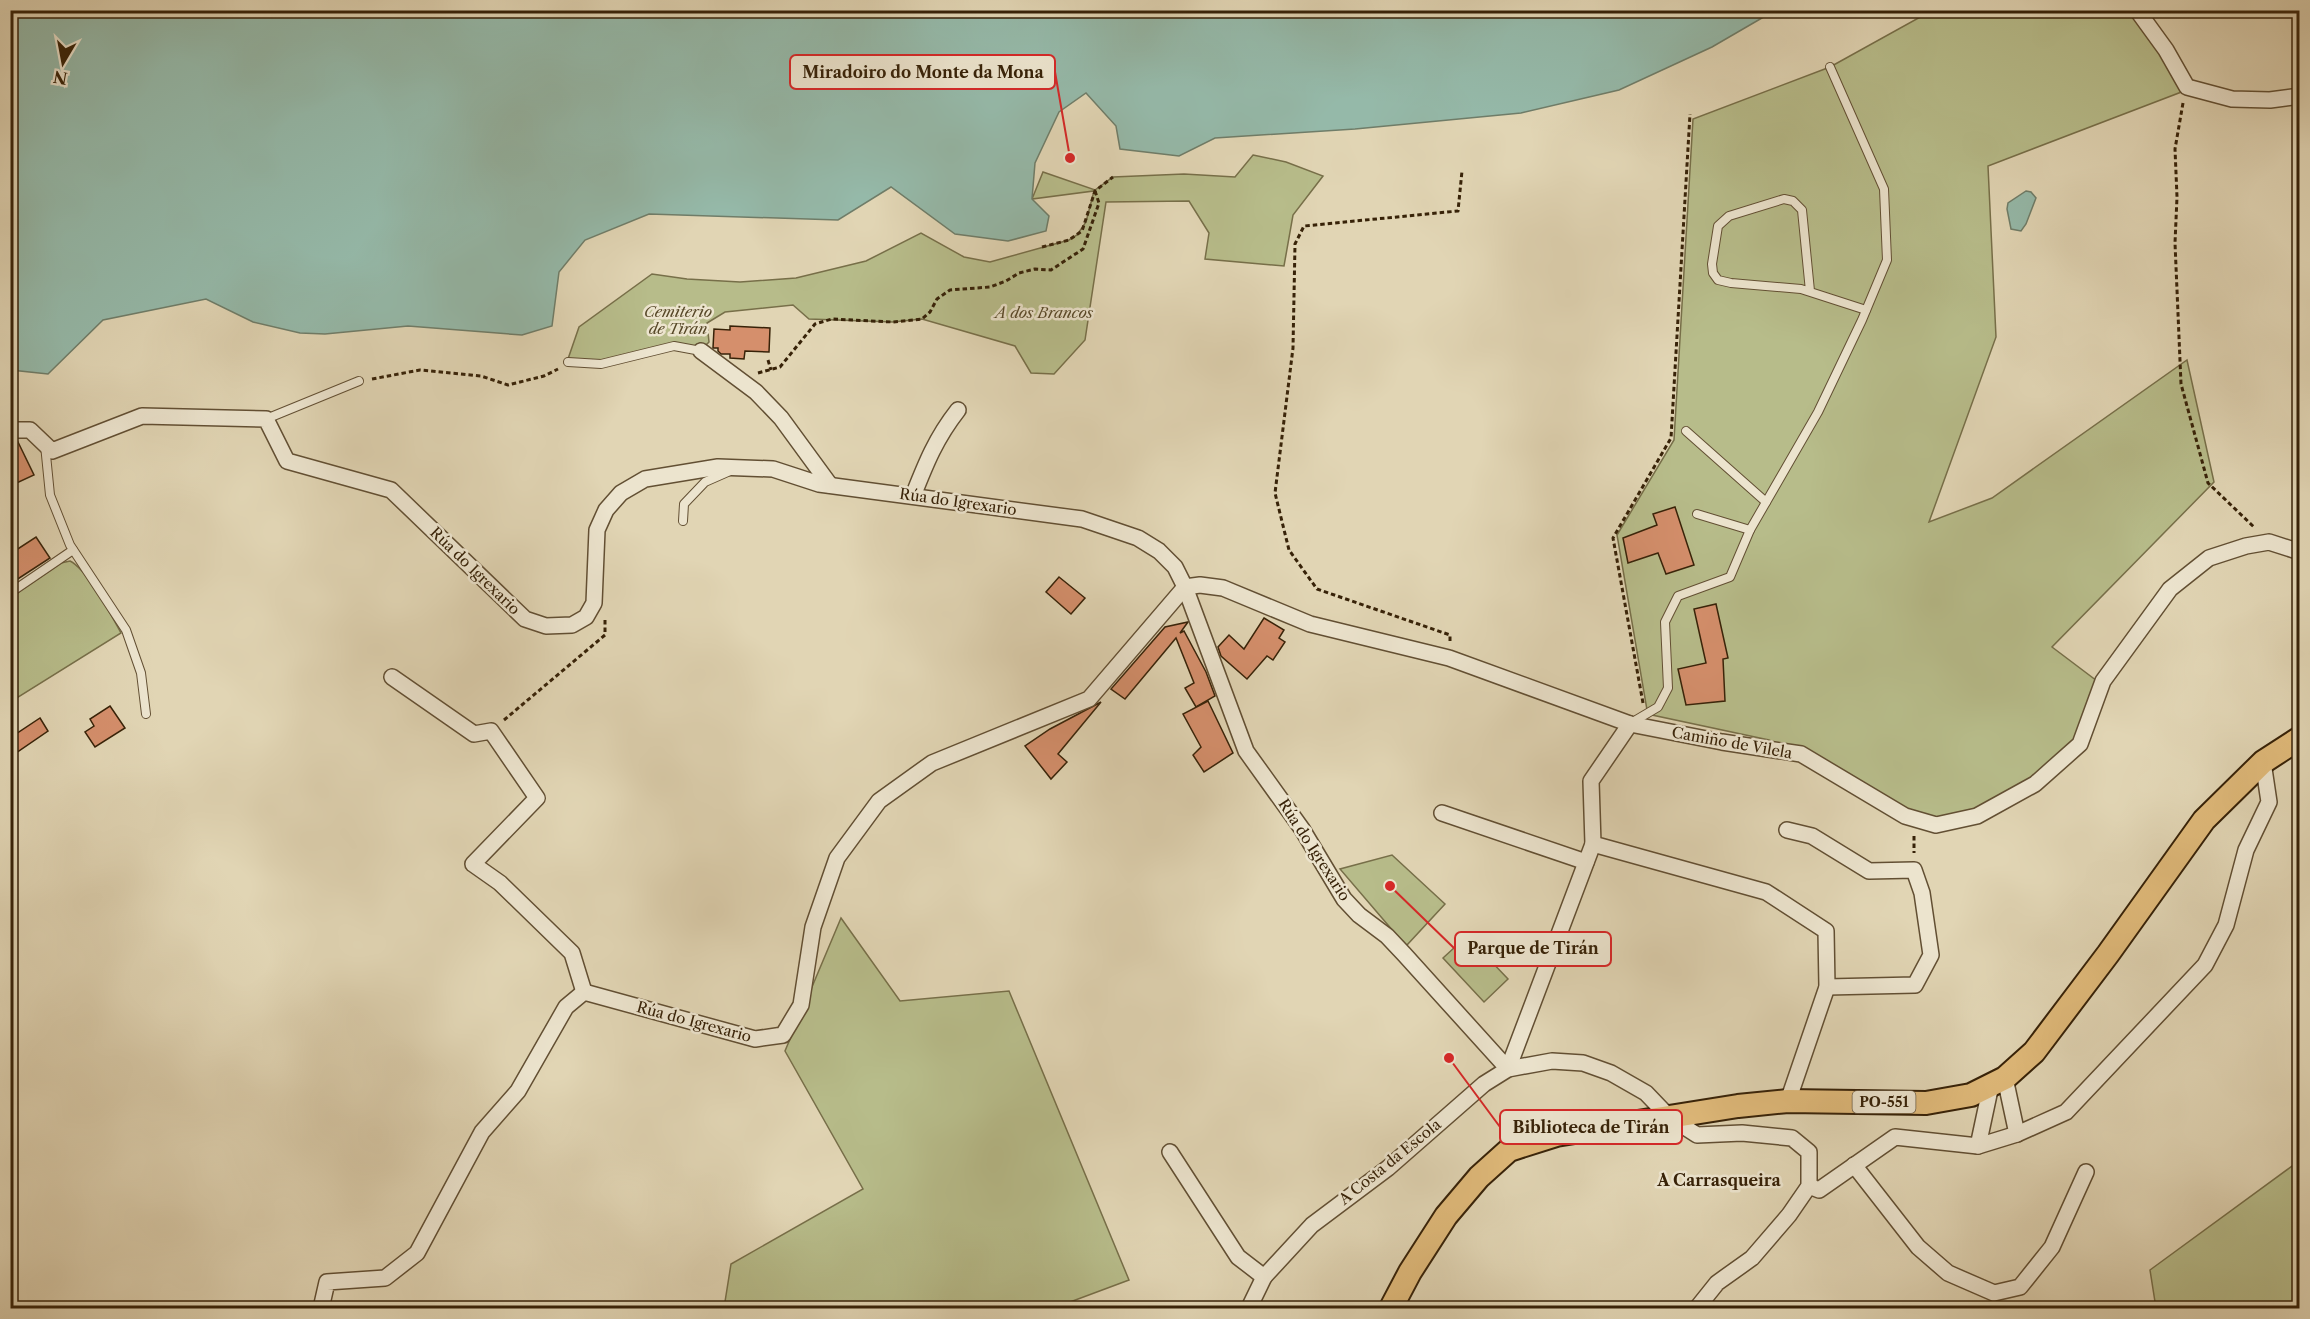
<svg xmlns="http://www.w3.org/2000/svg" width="2310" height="1319" viewBox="0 0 2310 1319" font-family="'Libre Caslon Text',serif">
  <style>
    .green { fill: #b7bc8a; stroke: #776f49; stroke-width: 1.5 }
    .water { fill: #95b9a9; stroke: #6f7d69; stroke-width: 1.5 }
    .building { fill: #d58f6c; stroke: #372208; stroke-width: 1.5 }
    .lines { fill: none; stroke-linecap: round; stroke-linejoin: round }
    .lane-casing { stroke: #624f33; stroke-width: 10 }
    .street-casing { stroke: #624f33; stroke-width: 18 }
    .primary-casing { stroke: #372208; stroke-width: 26 }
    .path { stroke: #372208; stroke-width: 3; stroke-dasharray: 4.5 3; stroke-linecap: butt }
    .lane { stroke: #ece4ce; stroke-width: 8 }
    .street { stroke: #ece4ce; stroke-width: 15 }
    .primary { stroke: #e0ba7a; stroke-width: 22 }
    .labels { text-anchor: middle; stroke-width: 5; stroke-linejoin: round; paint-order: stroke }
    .shield { fill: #ece4ce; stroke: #6d5c43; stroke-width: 1.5 }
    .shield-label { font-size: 14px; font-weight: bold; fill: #372208 }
    .park-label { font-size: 15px; font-style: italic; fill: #574828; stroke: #ece4ce }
    .street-label { font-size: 15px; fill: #372208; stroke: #ece4ce }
    .neighbourhood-label { font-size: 16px; font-weight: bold; fill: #372208; stroke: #ece4ce }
    .leader { fill: none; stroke: #d62828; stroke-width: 2 }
    .callout-dot { fill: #d62828; stroke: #ece4ce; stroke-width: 2 }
    .callout { fill: #ece4ce; stroke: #d62828; stroke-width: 2 }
    .callout-label { font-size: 16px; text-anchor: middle; font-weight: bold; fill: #372208 }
  </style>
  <rect width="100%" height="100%" fill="#e1d5b4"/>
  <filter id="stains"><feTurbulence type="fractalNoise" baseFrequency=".00333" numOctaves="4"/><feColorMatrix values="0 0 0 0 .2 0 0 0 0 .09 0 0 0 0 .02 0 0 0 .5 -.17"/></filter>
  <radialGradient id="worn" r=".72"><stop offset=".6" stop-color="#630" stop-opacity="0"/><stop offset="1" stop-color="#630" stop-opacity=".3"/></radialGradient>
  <g class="green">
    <polygon points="1931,11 2144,11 2184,91 1988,166 1996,337 1929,522 1992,498 2187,360 2214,482 2052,647 2097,681 2074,743 2032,780 1985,807 1942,820 1910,812 1769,740 1652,715 1647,710 1617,535 1674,440 1693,119 1830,67"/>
    <polygon points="1253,155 1286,162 1323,176 1293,215 1284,266 1205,259 1209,233 1189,201 1106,202 1085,340 1054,374 1031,373 1015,346 922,319 893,322 809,319 793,305 725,312 707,323 709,342 703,348 674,346 601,364 568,359 579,327 652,274 687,279 740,282 796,278 866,261 921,233 964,257 990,262 1069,240 1077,235 1086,222 1094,191 1032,199 1043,172 1095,190 1113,177 1184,174 1235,177"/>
    <path d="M70,561C88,570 111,615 121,633L12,701L10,598L61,563Z"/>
    <polygon points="1392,855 1445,904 1406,946 1340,869"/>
    <polygon points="841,918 900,1001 1009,991 1129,1280 1054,1308 724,1308 731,1264 863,1189 785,1051"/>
    <polygon points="1467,936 1508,979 1484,1002 1443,958"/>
    <polygon points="2299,1161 2299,1308 2156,1308 2150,1270"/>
  </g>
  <g class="water">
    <polygon points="11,10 1774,10 1774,11 1712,47 1619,90 1521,113 1355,129 1215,138 1179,156 1120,149 1116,126 1086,93 1059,112 1035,163 1032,199 1049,216 1046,231 1008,241 955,234 891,187 838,220 649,214 585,240 559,272 552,326 522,335 408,326 325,334 300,333 253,322 206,299 103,320 48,374 11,370"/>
    <polygon points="2026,191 2031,192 2036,198 2026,224 2021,231 2011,229 2007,209 2008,203"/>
  </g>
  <g class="building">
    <polygon points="730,326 770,328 769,352 745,351 744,359 730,358 730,354 721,354 718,351 718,348 713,348 714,329 730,330"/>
    <polygon points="10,440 17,440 34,475 10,486"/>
    <polygon points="1675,507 1694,565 1666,574 1658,553 1628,563 1623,538 1657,525 1653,514"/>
    <polygon points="36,537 50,558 10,584 10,554"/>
    <polygon points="1059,577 1085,598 1071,614 1046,592"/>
    <polygon points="1716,604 1728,658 1723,659 1725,701 1686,705 1678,669 1706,663 1694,609"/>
    <polygon points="1264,618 1284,630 1279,638 1285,642 1273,660 1267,656 1247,679 1221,656 1218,647 1229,635 1244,649"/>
    <polygon points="1188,622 1180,633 1184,631 1206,672 1215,696 1196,707 1185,688 1194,683 1176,638 1125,699 1111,689 1165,627"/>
    <polygon points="1208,701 1233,753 1204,772 1193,755 1201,747 1183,714"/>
    <polygon points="1101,702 1058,754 1067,762 1051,779 1025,746 1050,729"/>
    <polygon points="110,706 125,728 95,747 85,732 94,726 90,719"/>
    <polygon points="40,718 48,731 10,757 10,738"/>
  </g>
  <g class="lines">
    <g class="lane-casing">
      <g id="lane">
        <polyline points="1810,291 1802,210 1793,201 1784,199 1729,216 1718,226 1712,264 1713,273 1718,280 1731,283 1801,289 1866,310"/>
        <polyline points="568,362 601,364 674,346 701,351"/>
        <polyline points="266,419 359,381"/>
        <polyline points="1686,431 1766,502"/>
        <polyline points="45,445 50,495 70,545 126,630 141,673 146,714"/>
        <polyline points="1697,514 1750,530"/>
        <polyline points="683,521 684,504 705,482 730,471"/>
        <polyline points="10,593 73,550"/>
        <polyline points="1631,723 1658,707 1668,688 1665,622 1678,596 1730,577 1750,530 1818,412 1862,320 1887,260 1884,189 1830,67"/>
      </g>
    </g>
    <g class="street-casing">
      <g id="street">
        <polyline points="2137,10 2166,50 2187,87 2232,99 2270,100 2300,96"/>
        <polyline points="701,351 756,392 781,418 830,485"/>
        <polyline points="10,430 30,430 52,451 142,416 266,419 287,461 391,490 525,619 546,626 572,625 586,617 594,603 597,530 606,510 621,493 645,479 718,467 773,469 819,484 1082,519 1138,538 1159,551 1175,567 1185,587 1246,751 1302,829 1344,899 1359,915 1387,936 1404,954 1508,1069 1593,844"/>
        <path d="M913,496C926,463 936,438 958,410"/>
        <polyline points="1185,587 1200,585 1223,588 1310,624 1449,658 1630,724 1722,742 1801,754 1905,816 1936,825 1977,816 2035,784 2080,744 2103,681 2170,589 2209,558 2246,546 2269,542 2300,552"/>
        <polyline points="392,677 474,734 491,731 537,798 473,864 500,883 572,953 584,992"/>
        <polyline points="1630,724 1591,781 1593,844 1766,892 1826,931 1827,987 1788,1101"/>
        <polyline points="1442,813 1586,862"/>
        <polyline points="1787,830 1812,836 1869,871 1914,870 1922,893 1931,955 1915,985 1827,987"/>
        <polyline points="2005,1078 2017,1134"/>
        <polyline points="1978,1146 1991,1085"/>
        <polyline points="1170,1152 1238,1257 1264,1277 1312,1225 1388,1168 1484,1084 1508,1069 1552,1061 1583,1063 1611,1073 1646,1093 1669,1117 1697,1135 1742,1133 1792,1138 1809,1152 1809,1186 1789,1215 1752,1258 1717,1283 1697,1308"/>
        <polyline points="1854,1165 1918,1247 1948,1273 1994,1293 2020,1287 2052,1247 2086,1172"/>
        <polyline points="1809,1186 1819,1190 1895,1137 1978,1146 2017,1134 2066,1112 2205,965 2226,925 2246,850 2269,802 2263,762"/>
        <polyline points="325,1308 322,1304 327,1282 385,1278 417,1253 482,1132 518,1091 566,1007 584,992 755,1039 783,1035 801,1005 813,927 837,858 879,801 932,763 1089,699 1185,587"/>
        <polyline points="1249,1308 1264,1277"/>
      </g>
    </g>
    <g class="primary-casing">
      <polyline id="primary" points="1391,1308 1410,1272 1446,1216 1479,1177 1509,1150 1556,1135 1738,1106 1788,1101 1926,1103 1971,1095 2005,1078 2034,1052 2108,954 2204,820 2263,762 2300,738"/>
    </g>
    <g class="path">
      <polyline points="2183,103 2175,149 2177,197 2175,243 2181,384 2208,483 2255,528"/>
      <polyline points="1042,247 1069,240 1082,231 1095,191 1113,177"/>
      <polyline points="768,360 771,370"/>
      <polyline points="758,373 780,367 815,324 832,319 893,322 922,319 930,312 937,299 950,290 990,287 1006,281 1019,273 1035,269 1051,270 1083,249 1099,203 1095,191"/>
      <polyline points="372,379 420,370 481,376 508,385 544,376 558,369"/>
      <polyline points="1450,641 1450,635 1317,589 1289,550 1275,493 1293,348 1295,244 1304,226 1458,211 1462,171"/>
      <polyline points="1643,703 1613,538 1671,438 1690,114"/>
      <polyline points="504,720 605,635 605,619"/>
      <polyline points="1914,836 1914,853"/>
    </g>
    <use href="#lane" class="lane"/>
    <use href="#street" class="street"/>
    <use href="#primary" class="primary"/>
  </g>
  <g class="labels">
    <rect class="shield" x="1852.5" y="1091" width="63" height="22" rx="4.5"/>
    <g class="shield-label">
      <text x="1884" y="1107">PO-551</text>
    </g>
    <g class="park-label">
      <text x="678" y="317">Cemiterio<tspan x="678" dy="17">de Tirán</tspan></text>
      <text x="1044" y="318">A dos Brancos</text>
    </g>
    <g class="street-label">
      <text transform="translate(958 502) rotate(8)" y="5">Rúa do Igrexario</text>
      <text transform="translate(475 571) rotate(44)" y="5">Rúa do Igrexario</text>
      <text transform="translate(1732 743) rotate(10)" y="5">Camiño de Vilela</text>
      <text transform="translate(1314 850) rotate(57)" y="5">Rúa do Igrexario</text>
      <text transform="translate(694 1022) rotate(15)" y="5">Rúa do Igrexario</text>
      <text transform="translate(1390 1162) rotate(-39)" y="5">A Costa da Escola</text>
    </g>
    <g class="neighbourhood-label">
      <text x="1719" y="1186">A Carrasqueira</text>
    </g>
  </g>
  <path class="leader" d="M1070 158L1055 72M1390 886L1455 949M1449 1058L1500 1127"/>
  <g class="callout-dot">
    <circle cx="1070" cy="158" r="6"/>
    <circle cx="1390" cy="886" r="6"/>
    <circle cx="1449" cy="1058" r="6"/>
  </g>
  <g class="callout">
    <rect x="790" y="55" width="265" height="34" rx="6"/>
    <rect x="1455" y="932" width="156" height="34" rx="6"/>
    <rect x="1500" y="1110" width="182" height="34" rx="6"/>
  </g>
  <g class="callout-label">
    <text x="923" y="78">Miradoiro do Monte da Mona</text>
    <text x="1533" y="954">Parque de Tirán</text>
    <text x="1591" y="1133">Biblioteca de Tirán</text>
  </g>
  <rect width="2310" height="1319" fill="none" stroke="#e1d5b4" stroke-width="36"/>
  <rect x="12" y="12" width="2286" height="1295" fill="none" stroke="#372208" stroke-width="3"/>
  <rect x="18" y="18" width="2274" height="1283" fill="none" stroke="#372208" stroke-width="1.5"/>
  <g transform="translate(63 63) rotate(190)" stroke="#ece4ce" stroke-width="4.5" paint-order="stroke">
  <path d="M0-4.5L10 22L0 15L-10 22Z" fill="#372208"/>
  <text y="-9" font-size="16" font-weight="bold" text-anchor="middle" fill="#372208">N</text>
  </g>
  <rect width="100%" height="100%" filter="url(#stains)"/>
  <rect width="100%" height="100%" fill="url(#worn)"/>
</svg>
